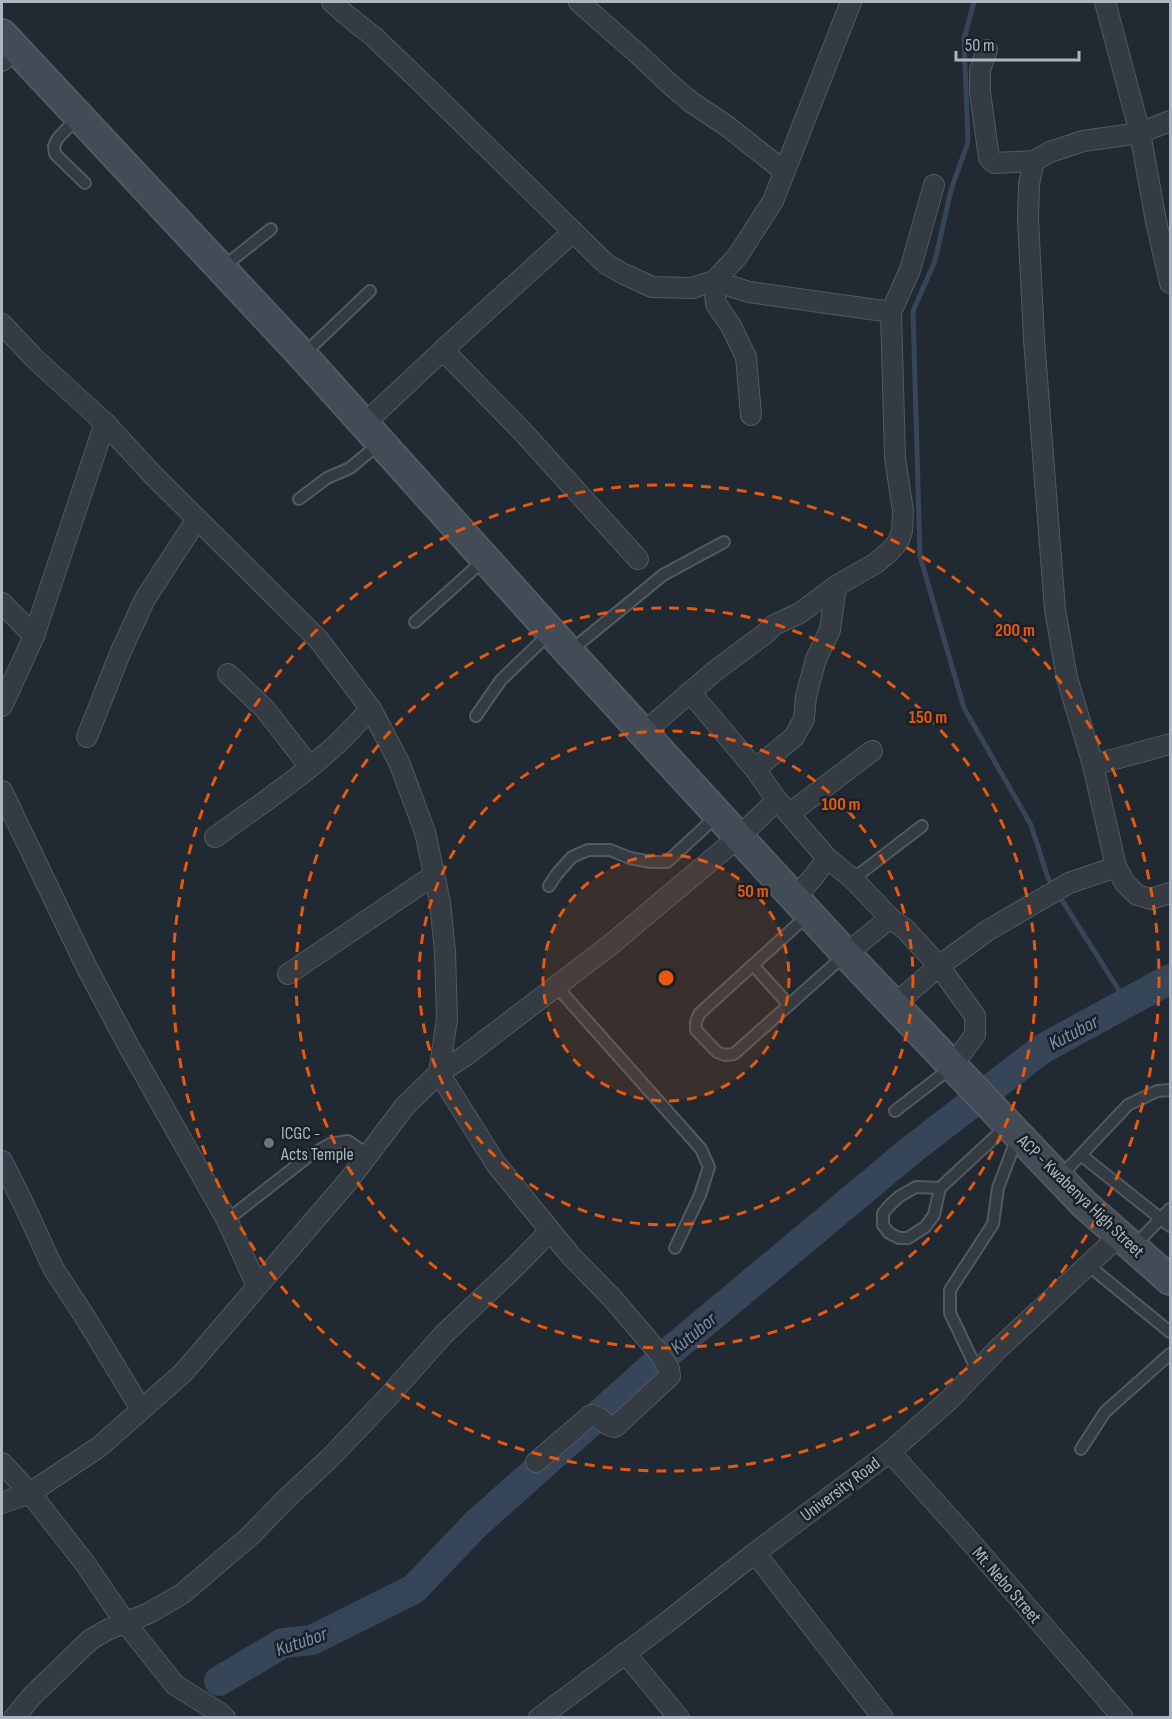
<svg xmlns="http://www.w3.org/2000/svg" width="1172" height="1719" viewBox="0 0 1172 1719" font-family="'Sofia Sans Condensed',sans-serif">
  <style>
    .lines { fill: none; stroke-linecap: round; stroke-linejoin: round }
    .stream { stroke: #364658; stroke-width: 5 }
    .river { stroke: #364658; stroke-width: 30 }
    .service-casing { stroke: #515961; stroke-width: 14 }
    .minor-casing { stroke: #515961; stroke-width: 22 }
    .secondary-casing { stroke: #515961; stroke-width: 32 }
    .service { stroke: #343b43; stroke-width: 10 }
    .minor { stroke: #343b43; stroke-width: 20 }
    .secondary { stroke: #424b56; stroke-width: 28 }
    .ring { fill: none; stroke: #e8590c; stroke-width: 3; stroke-dasharray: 10 8 }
    .worship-dot { fill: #6b7280; stroke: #192028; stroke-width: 2 }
    .labels { text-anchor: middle; stroke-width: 5; stroke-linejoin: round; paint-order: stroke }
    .poi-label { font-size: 18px; fill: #adb6c0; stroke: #192028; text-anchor: start }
    .street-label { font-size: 18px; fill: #adb6c0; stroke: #192028 }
    .water-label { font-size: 20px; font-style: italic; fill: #798ea6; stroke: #192028 }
    .centre { fill: #e8590c; stroke: #192028; stroke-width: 3 }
    .ring-label { font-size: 18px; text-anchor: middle; font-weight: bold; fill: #e8590c; stroke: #192028; stroke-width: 5; stroke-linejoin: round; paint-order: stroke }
  </style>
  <rect width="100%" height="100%" fill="#212932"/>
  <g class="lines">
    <polyline class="stream" points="974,2 964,39 968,142 951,190 935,261 913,311 920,556 964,708 1031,825 1048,878 1127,1003"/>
    <polyline class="river" points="219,1681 283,1643 312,1640 414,1589 476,1524 675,1347 910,1151 1042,1049 1170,979"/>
    <g class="service-casing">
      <g id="service">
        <polyline points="78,117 58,138 54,146 55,154 85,183"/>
        <polyline points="222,268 271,229"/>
        <polyline points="303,355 370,291"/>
        <polyline points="299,499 327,478 350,468 380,443"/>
        <polyline points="415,622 485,559"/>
        <polyline points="569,652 663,575 724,542"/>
        <polyline points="476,716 501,680 551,632"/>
        <polyline points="853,879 922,826"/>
        <polyline points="549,886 556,875 572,857 588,850 610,850 630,858 651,862 667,862 718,815"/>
        <polyline points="809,914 699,1014 696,1022 696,1030 717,1052 725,1055 734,1054 846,954"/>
        <polyline points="753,965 789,1005"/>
        <polyline points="556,986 701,1149 709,1167 700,1195 675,1248"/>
        <polyline points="895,1111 952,1067"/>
        <polyline points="1081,1155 1170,1226"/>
        <polyline points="1059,1178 1128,1105 1157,1091 1170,1090"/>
        <polyline points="940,1188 916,1187 900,1196 890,1205 883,1213 883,1225 889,1233 899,1238 908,1238 925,1227 934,1215 940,1188 1008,1125"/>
        <polyline points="227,1220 309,1156 330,1144 348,1141 368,1155"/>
        <polyline points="1133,1247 1170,1209"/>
        <polyline points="1088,1265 1170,1332"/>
        <polyline points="977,1370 950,1313 950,1290 993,1224 998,1188 1017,1138"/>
        <polyline points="1081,1449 1105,1412 1170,1354"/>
      </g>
    </g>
    <g class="minor-casing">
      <g id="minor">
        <polyline points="332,2 344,13 374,37 423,84 606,264 624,274 652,287 692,288 714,281 749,292 891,312"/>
        <polyline points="579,2 638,54 672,86 691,102 727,126 784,171"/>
        <polyline points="1105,2 1140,133 1156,221 1170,283"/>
        <polyline points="987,50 980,70 980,92 989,158 995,163 1034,161 1050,152 1083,141 1140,133 1170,121"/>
        <polyline points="2,61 16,48"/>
        <polyline points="1034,161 1029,184 1028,219 1034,339 1055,610 1067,678 1093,765 1116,867 1125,883 1137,895 1151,899 1170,893"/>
        <path d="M2,324L34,358L105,423L153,475L318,639L371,709L399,762L425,832L440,902L445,952L447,1019L439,1073L496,1164L571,1256L612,1298L660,1354L669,1369L670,1376L615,1427C602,1425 604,1417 591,1415L536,1462"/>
        <polyline points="443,350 522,431 638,559"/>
        <polyline points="751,415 746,357 731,326 716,304 714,281 737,257 773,201 851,2"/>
        <polyline points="364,424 443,350 573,232"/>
        <polyline points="2,603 34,636"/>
        <polyline points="228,674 265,709 310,767"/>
        <polyline points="690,692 755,769 777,800 827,858"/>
        <polyline points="2,706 34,636 105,423"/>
        <polyline points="643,733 715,671 766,633 774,625 800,613 836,586 876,563 889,552 898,542 902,531 903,511 895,458 891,312 910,270 934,185"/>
        <polyline points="87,737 121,651 145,599 197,519"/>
        <polyline points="1093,765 1170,744"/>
        <polyline points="755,769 794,737 804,719 806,696 816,659 830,630 836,586"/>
        <polyline points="2,791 86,966 128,1045 227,1220 257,1286"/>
        <polyline points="789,814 872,751"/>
        <path d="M215,837C257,807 300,778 338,743C349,732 360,720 371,709"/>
        <polyline points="795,898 815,875 827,858 853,879 890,918 905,929 939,966 975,1016 975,1035 952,1066"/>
        <polyline points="846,954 890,918"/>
        <polyline points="288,974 434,875"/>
        <polyline points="894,1005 939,966 987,931 1069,883 1116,867"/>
        <polyline points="2,1161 25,1207 53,1268 85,1317 141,1409"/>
        <polyline points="890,1452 961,1531 1123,1718"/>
        <polyline points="2,1463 30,1493 84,1562 125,1622 175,1685 220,1713 225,1718"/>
        <polyline points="2,1503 30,1493 99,1447 183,1373 349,1180 405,1106 439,1073 465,1056 609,946 740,836 777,800"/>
        <polyline points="755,1553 883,1718"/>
        <polyline points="625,1653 679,1718"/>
        <polyline points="14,1718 32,1696 90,1640 107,1630 149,1613 182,1594 250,1536 288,1497 330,1458 388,1397 444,1334 517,1265 550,1231"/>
        <polyline points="539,1718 666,1623 755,1553 890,1452 949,1400 998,1349 1119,1236"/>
      </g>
    </g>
    <g class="secondary-casing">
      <polyline id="secondary" points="2,34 303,356 569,652 846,954 1083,1203 1170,1280"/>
    </g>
    <use href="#service" class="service"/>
    <use href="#minor" class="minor"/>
    <use href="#secondary" class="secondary"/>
  </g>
  <circle cx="666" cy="978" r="123" fill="#e8590c" fill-opacity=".12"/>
  <g class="ring">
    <circle cx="666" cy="978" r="123"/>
    <circle cx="666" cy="978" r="247"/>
    <circle cx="666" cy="978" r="370"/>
    <circle cx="666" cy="978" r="493"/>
  </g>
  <circle class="worship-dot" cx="269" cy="1143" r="6"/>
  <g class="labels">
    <g class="poi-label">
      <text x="281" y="1139">ICGC -<tspan x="281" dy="21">Acts Temple</tspan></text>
    </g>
    <g class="street-label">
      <text transform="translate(1081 1196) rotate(44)" y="6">ACP - Kwabenya High Street</text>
      <text transform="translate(840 1489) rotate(-37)" y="6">University Road</text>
      <text transform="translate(1007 1585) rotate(49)" y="6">Mt. Nebo Street</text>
    </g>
    <g class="water-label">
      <text transform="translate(1073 1032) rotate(-28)" y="7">Kutubor</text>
      <text transform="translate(693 1333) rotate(-40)" y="7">Kutubor</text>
      <text transform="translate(301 1641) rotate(-19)" y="7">Kutubor</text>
    </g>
  </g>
  <circle cx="666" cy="978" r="9" class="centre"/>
  <g class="ring-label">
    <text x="1015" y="636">200 m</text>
    <text x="928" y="723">150 m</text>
    <text x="841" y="810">100 m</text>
    <text x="753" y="897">50 m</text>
  </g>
  <rect width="1172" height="1719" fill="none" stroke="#adb6c0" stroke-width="6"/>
  <path d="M956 51v9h123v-9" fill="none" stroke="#adb6c0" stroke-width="3"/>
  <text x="965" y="51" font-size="18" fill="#adb6c0" stroke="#192028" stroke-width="4.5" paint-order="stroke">50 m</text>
</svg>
